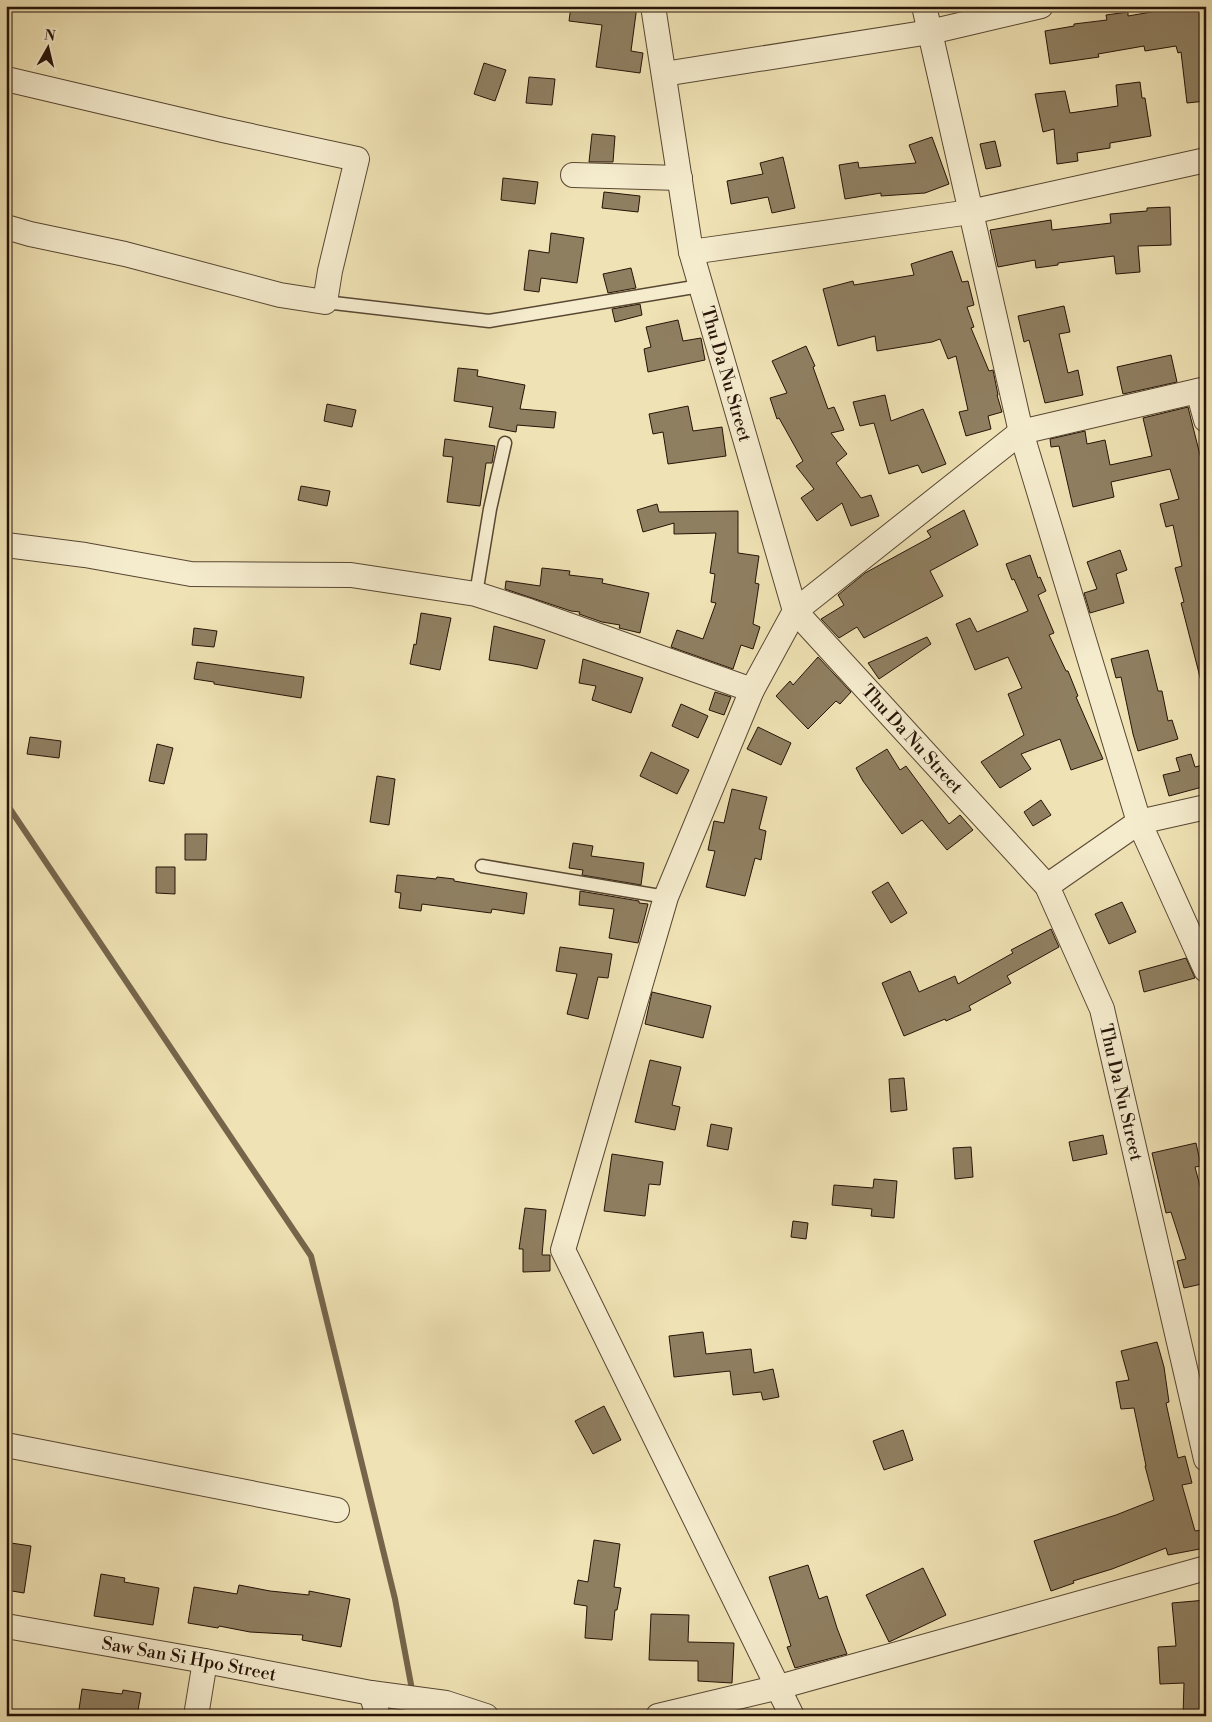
<svg xmlns="http://www.w3.org/2000/svg" width="1212" height="1722" viewBox="0 0 1212 1722" font-family="'Libre Bodoni',serif">
  <style>
    .lines { fill: none; stroke-linecap: round; stroke-linejoin: round }
    .stream { stroke: #76654b; stroke-width: 6 }
    .building { fill: #8f7f61; stroke: #261307 }
    .service-casing { stroke: #584732; stroke-width: 15 }
    .minor-casing { stroke: #584732; stroke-width: 26 }
    .service { stroke: #f5ecce; stroke-width: 12 }
    .minor { stroke: #f5ecce; stroke-width: 24 }
    .labels { text-anchor: middle; stroke-width: 4.5; stroke-linejoin: round; paint-order: stroke }
    .street-label { font-size: 18px; fill: #261307; stroke: #f5ecce }
  </style>
  <rect width="100%" height="100%" fill="#efe2b4"/>
  <filter id="stains"><feTurbulence type="fractalNoise" baseFrequency=".004" numOctaves="4"/><feColorMatrix values="0 0 0 0 .2 0 0 0 0 .09 0 0 0 0 .02 0 0 0 .5 -.17"/></filter>
  <radialGradient id="worn" r=".72"><stop offset=".6" stop-color="#630" stop-opacity="0"/><stop offset="1" stop-color="#630" stop-opacity=".3"/></radialGradient>
  <g class="lines">
    <g class="stream">
      <polyline points="6,803 311,1256 395,1599 413,1695"/>
      <polyline points="415,1705 417,1716"/>
    </g>
  </g>
  <g class="building">
    <polygon points="571,6 637,6 631,51 643,53 640,73 596,67 602,25 569,21"/>
    <polygon points="1169,6 1203,6 1206,16 1206,47 1203,47 1206,65 1206,101 1187,103 1181,52 1178,53 1176,46 1145,51 1144,46 1098,54 1099,57 1050,64 1045,31 1074,26 1074,24 1107,20 1106,15 1128,12 1128,16 1169,9"/>
    <polygon points="484,63 506,70 495,101 474,94"/>
    <polygon points="529,77 555,79 552,105 526,103"/>
    <polygon points="1140,82 1142,98 1145,98 1151,136 1110,143 1110,148 1077,153 1078,161 1057,164 1054,129 1043,132 1035,94 1065,91 1070,113 1118,106 1116,85"/>
    <polygon points="592,134 615,136 613,162 589,162"/>
    <polygon points="932,137 949,184 925,193 881,196 881,193 845,199 839,165 858,162 859,168 916,163 909,145"/>
    <polygon points="995,141 1001,166 986,169 980,144"/>
    <polygon points="783,157 795,208 772,213 768,197 731,204 727,181 763,174 760,163"/>
    <polygon points="503,178 538,182 535,204 501,200"/>
    <polygon points="604,192 640,196 638,212 602,208"/>
    <polygon points="1170,207 1171,245 1138,246 1140,272 1116,274 1114,256 1058,263 1058,265 1036,268 1035,260 998,267 990,230 1051,220 1052,230 1111,223 1110,214 1147,211 1147,208"/>
    <polygon points="551,233 584,238 577,283 541,278 539,292 524,290 529,250 549,253"/>
    <polygon points="952,251 962,282 968,281 974,305 967,307 974,327 971,328 989,371 993,370 998,395 997,395 1002,412 988,416 991,429 966,436 959,412 968,410 956,356 948,359 940,339 932,342 877,351 875,336 838,346 823,289 853,281 854,285 914,275 911,264"/>
    <polygon points="631,268 636,288 608,293 603,274"/>
    <polygon points="640,304 642,315 615,322 612,309"/>
    <polygon points="1064,306 1070,332 1059,334 1068,373 1078,370 1083,395 1045,403 1029,340 1024,342 1018,316"/>
    <polygon points="678,320 683,341 701,338 705,360 648,372 644,349 651,347 646,327"/>
    <polygon points="806,346 815,366 813,367 828,409 834,407 844,430 831,433 847,454 836,463 861,498 871,495 879,516 851,526 842,503 817,521 801,498 814,489 796,466 803,461 779,418 777,419 770,398 787,393 772,361"/>
    <polygon points="1171,355 1177,382 1123,394 1117,367"/>
    <polygon points="458,368 478,370 477,376 525,385 520,409 556,412 554,428 517,425 516,432 489,427 493,407 454,401"/>
    <polygon points="885,395 891,421 923,409 946,464 922,473 918,465 889,474 874,423 860,426 853,402"/>
    <polygon points="327,404 356,410 352,427 324,421"/>
    <polygon points="688,406 693,431 722,427 726,456 668,464 663,432 653,434 649,414"/>
    <polygon points="1188,407 1201,459 1206,458 1206,680 1201,681 1181,603 1184,602 1175,568 1182,566 1173,525 1166,527 1160,504 1179,499 1170,469 1111,482 1114,497 1073,507 1059,446 1051,447 1050,439 1085,431 1087,444 1105,440 1110,465 1152,456 1143,418"/>
    <polygon points="445,439 495,446 492,463 486,463 480,506 447,502 453,457 443,456"/>
    <polygon points="301,486 330,491 327,506 298,500"/>
    <polygon points="657,504 659,512 738,511 738,553 759,556 755,583 759,584 753,624 760,627 753,649 741,645 733,669 671,647 677,630 703,639 716,603 711,602 715,574 710,573 716,533 674,534 674,523 643,532 637,510"/>
    <polygon points="964,510 978,545 930,571 943,596 864,638 857,627 839,638 821,619 844,605 838,595 865,573 931,537 927,531"/>
    <polygon points="1120,550 1127,570 1116,574 1124,603 1090,613 1084,593 1097,589 1087,562"/>
    <polygon points="1030,555 1038,578 1040,577 1046,591 1038,595 1054,633 1049,635 1066,671 1068,671 1078,696 1076,697 1103,759 1071,770 1060,739 1021,754 1031,769 1000,788 981,762 1024,735 1008,694 1022,688 1008,657 975,670 956,624 970,618 977,632 1028,611 1014,579 1012,580 1006,564"/>
    <polygon points="542,568 570,571 569,575 603,579 602,583 649,593 640,633 619,628 620,625 602,622 579,614 580,612 571,611 505,589 506,581 540,586"/>
    <polygon points="421,613 451,618 440,670 410,664 414,644 416,645"/>
    <polygon points="494,626 545,640 537,669 520,665 489,660"/>
    <polygon points="194,628 217,631 214,647 192,645"/>
    <polygon points="927,637 931,644 879,679 868,663"/>
    <polygon points="1148,650 1158,691 1162,691 1168,721 1172,720 1178,739 1138,751 1133,734 1121,677 1116,678 1111,659"/>
    <polygon points="818,657 851,692 840,704 836,701 808,729 776,696 790,681 793,685"/>
    <polygon points="583,659 643,678 631,713 592,700 596,686 579,683"/>
    <polygon points="197,662 304,677 301,698 214,684 214,682 194,679"/>
    <polygon points="715,692 731,697 724,715 709,710"/>
    <polygon points="681,704 708,716 698,738 672,726"/>
    <polygon points="758,727 791,743 781,765 747,749"/>
    <polygon points="30,737 61,741 59,758 27,754"/>
    <polygon points="157,744 173,748 164,784 149,781"/>
    <polygon points="887,749 900,770 906,766 949,824 960,815 973,830 947,850 922,820 902,834 863,781 856,768"/>
    <polygon points="651,752 689,770 677,794 640,776"/>
    <polygon points="1191,754 1195,767 1203,765 1206,777 1206,786 1169,796 1163,775 1180,771 1176,758"/>
    <polygon points="377,776 395,779 389,825 370,822"/>
    <polygon points="732,789 767,797 759,829 766,831 761,860 755,858 745,896 706,887 715,851 708,850 714,821 724,823"/>
    <polygon points="1041,800 1051,815 1033,826 1024,812"/>
    <polygon points="185,834 207,834 206,860 185,860"/>
    <polygon points="573,843 593,846 591,856 644,863 641,885 582,875 583,870 569,868"/>
    <polygon points="156,867 175,867 175,894 156,893"/>
    <polygon points="397,875 436,879 437,877 454,879 454,881 527,893 524,914 492,909 491,913 422,904 421,911 399,908 401,893 395,892"/>
    <polygon points="888,882 907,913 891,923 872,892"/>
    <polygon points="580,891 639,901 639,903 648,904 638,943 609,938 614,909 579,905"/>
    <polygon points="1122,902 1136,932 1109,944 1095,914"/>
    <polygon points="1051,929 1059,947 1007,976 1011,983 969,1006 971,1010 946,1021 945,1019 904,1036 882,983 910,971 919,992 955,976 958,984 1013,953 1011,950"/>
    <polygon points="560,947 612,954 608,978 598,977 588,1019 567,1014 577,974 556,971"/>
    <polygon points="1186,958 1195,978 1144,992 1139,971"/>
    <polygon points="652,992 711,1006 703,1038 645,1024"/>
    <polygon points="650,1060 681,1067 672,1105 680,1107 675,1130 635,1122"/>
    <polygon points="904,1078 907,1110 891,1112 889,1079"/>
    <polygon points="711,1124 732,1128 728,1150 707,1146"/>
    <polygon points="1103,1135 1107,1154 1073,1161 1069,1142"/>
    <polygon points="1196,1143 1201,1166 1195,1167 1206,1209 1206,1283 1184,1288 1177,1261 1186,1259 1171,1212 1166,1213 1152,1153"/>
    <polygon points="971,1147 973,1177 955,1179 953,1148"/>
    <polygon points="612,1154 663,1162 660,1185 649,1184 645,1216 604,1211"/>
    <polygon points="874,1179 897,1181 894,1218 871,1216 872,1209 832,1205 834,1185 873,1188"/>
    <polygon points="525,1208 546,1210 542,1255 550,1255 550,1271 523,1272 523,1249 519,1249"/>
    <polygon points="793,1221 808,1223 806,1239 791,1237"/>
    <polygon points="703,1332 706,1354 751,1349 754,1373 773,1369 779,1397 763,1400 761,1392 733,1395 730,1371 674,1377 669,1336"/>
    <polygon points="1157,1342 1164,1367 1169,1402 1166,1403 1178,1458 1185,1456 1192,1483 1182,1485 1195,1531 1202,1530 1205,1548 1168,1555 1166,1548 1112,1569 1073,1581 1074,1583 1051,1591 1034,1541 1116,1515 1154,1500 1145,1466 1146,1466 1134,1408 1121,1409 1116,1382 1129,1380 1121,1351"/>
    <polygon points="604,1406 621,1440 593,1454 575,1421"/>
    <polygon points="903,1430 913,1460 884,1470 873,1441"/>
    <polygon points="594,1540 620,1544 614,1587 621,1588 617,1610 615,1610 612,1640 585,1638 587,1606 574,1604 578,1580 588,1582"/>
    <polygon points="11,1543 31,1546 24,1593 6,1590"/>
    <polygon points="808,1565 819,1599 827,1596 837,1628 847,1654 795,1668 787,1647 791,1646 769,1577"/>
    <polygon points="923,1568 946,1615 889,1642 866,1595"/>
    <polygon points="101,1574 125,1578 124,1582 159,1588 153,1625 94,1616"/>
    <polygon points="239,1585 270,1591 309,1595 309,1591 350,1599 341,1647 302,1640 303,1635 250,1632 219,1626 218,1628 188,1623 194,1587 237,1594"/>
    <polygon points="1206,1600 1206,1716 1183,1716 1184,1683 1160,1684 1158,1647 1176,1646 1172,1603"/>
    <polygon points="651,1614 689,1615 688,1642 734,1643 732,1683 698,1681 698,1661 649,1660"/>
    <polygon points="82,1689 122,1694 123,1690 141,1693 137,1716 78,1716"/>
  </g>
  <g class="lines">
    <g class="service-casing">
      <g id="service">
        <polyline points="325,302 489,321 700,286"/>
        <polyline points="476,594 490,509 505,443"/>
        <polyline points="482,866 666,897"/>
      </g>
    </g>
    <g class="minor-casing">
      <g id="minor">
        <path id="s1" d="M653,6L691,252L795,611L1047,886L1102,1009L1206,1459"/>
        <polyline points="924,6 1021,432 1139,822 1206,970"/>
        <polyline points="664,74 930,32 1041,6"/>
        <polyline points="6,79 223,130 357,159 330,271 325,302 280,295 125,254 30,234 6,227"/>
        <polyline points="573,175 680,178"/>
        <polyline points="691,252 970,212 1206,160"/>
        <polyline points="1198,391 1206,420"/>
        <polyline points="6,545 85,555 191,574 351,575 476,594 529,611 752,690"/>
        <polyline points="1047,886 1139,822 1206,807"/>
        <polyline points="6,1445 337,1510"/>
        <path id="s2" d="M6,1626L205,1661L371,1693L446,1703L486,1716"/>
        <polyline points="371,1693 378,1716"/>
        <polyline points="196,1716 205,1661"/>
        <polyline points="658,1716 779,1687 1206,1568"/>
        <polyline points="792,1716 563,1250 666,897 752,690 795,611 1021,432 1206,389"/>
      </g>
    </g>
    <use href="#service" class="service"/>
    <use href="#minor" class="minor"/>
  </g>
  <g class="labels">
    <g class="street-label">
      <text dy="6" stroke="none"><textPath href="#s1" startOffset="376">Thu Da Nu Street</textPath></text>
      <text dy="6" stroke="none"><textPath href="#s1" startOffset="796">Thu Da Nu Street</textPath></text>
      <text dy="6" stroke="none"><textPath href="#s1" startOffset="1216">Thu Da Nu Street</textPath></text>
      <text dy="6" stroke="none"><textPath href="#s2" startOffset="186">Saw San Si Hpo Street</textPath></text>
    </g>
  </g>
  <rect width="1212" height="1722" fill="none" stroke="#efe2b4" stroke-width="25"/>
  <rect x="8" y="8" width="1197" height="1707" fill="none" stroke="#261307" stroke-width="2.5"/>
  <rect x="12" y="12" width="1187" height="1697" fill="none" stroke="#261307"/>
  <g transform="translate(48 48) rotate(8)" stroke="#f5ecce" stroke-width="4" paint-order="stroke">
  <path d="M0-4L9 19L0 12L-9 19Z" fill="#261307"/>
  <text y="-8" font-size="14" font-weight="bold" text-anchor="middle" fill="#261307">N</text>
  </g>
  <rect width="100%" height="100%" filter="url(#stains)"/>
  <rect width="100%" height="100%" fill="url(#worn)"/>
</svg>
